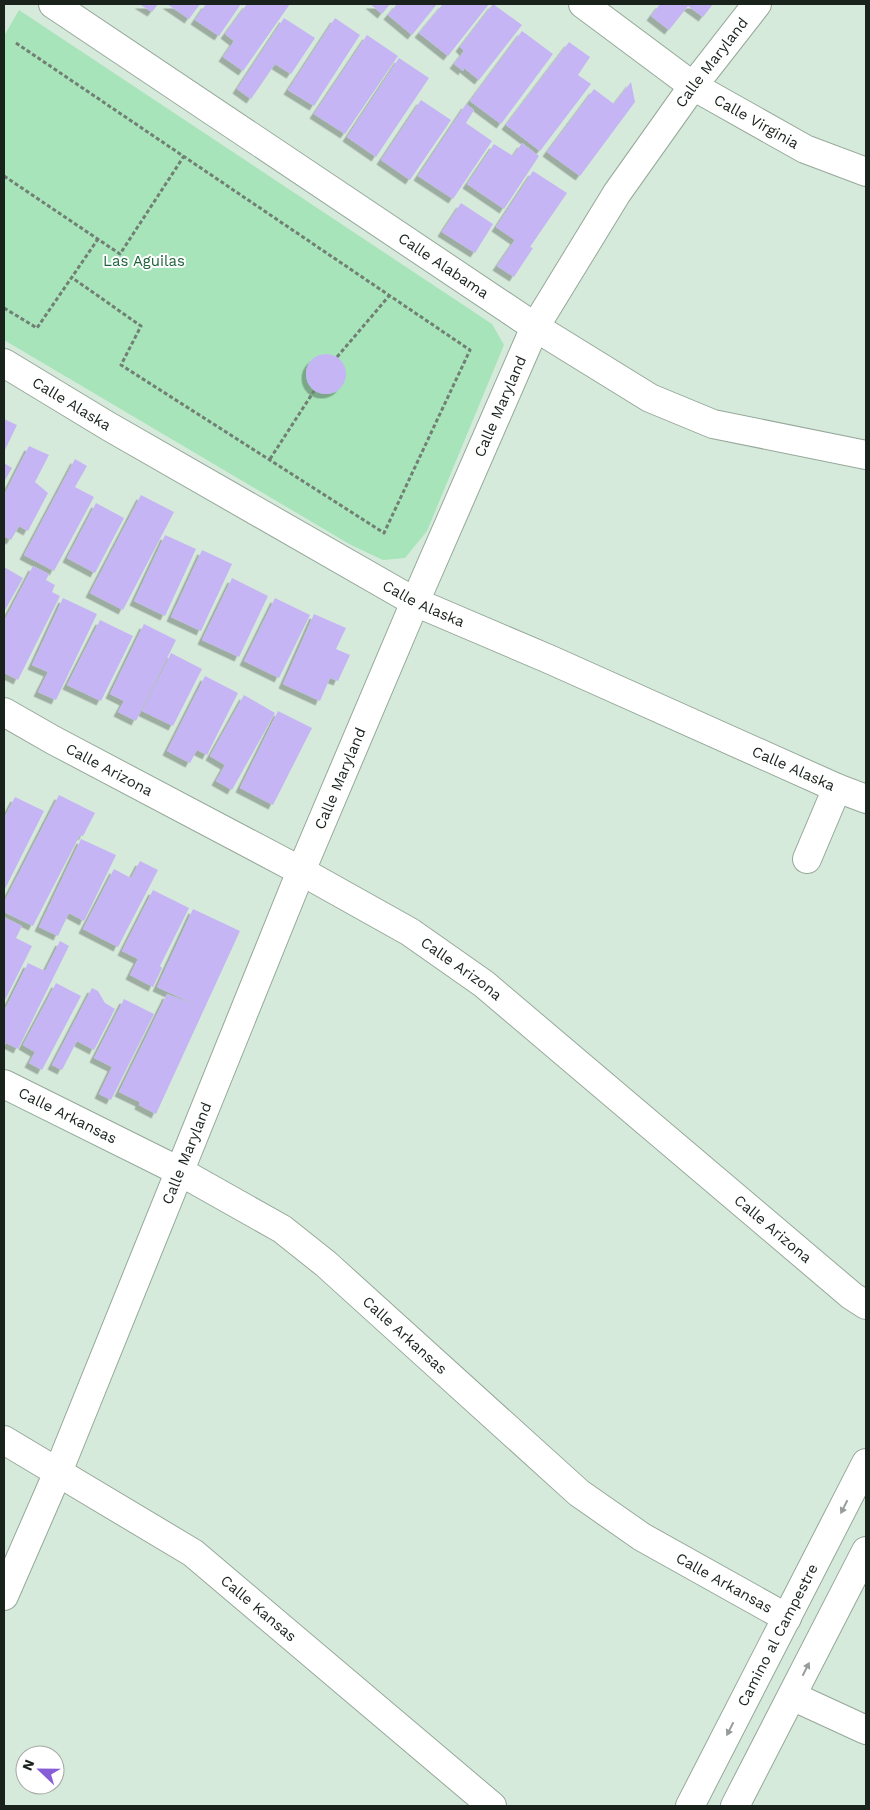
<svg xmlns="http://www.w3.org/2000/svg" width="870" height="1810" viewBox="0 0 870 1810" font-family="'Work Sans',sans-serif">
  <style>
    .green { fill: #a7e4b9 }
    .building { fill: #c5b5f5; filter: url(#shadow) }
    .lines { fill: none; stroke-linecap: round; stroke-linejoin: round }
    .minor-casing { stroke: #95a89a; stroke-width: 30 }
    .path { stroke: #717f74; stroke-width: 3; stroke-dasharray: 4 2.5; stroke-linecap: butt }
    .minor { stroke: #fff; stroke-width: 28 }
    .oneway { fill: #989c99 }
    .labels { text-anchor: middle; stroke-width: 4; stroke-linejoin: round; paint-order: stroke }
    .street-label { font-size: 15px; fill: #1a221c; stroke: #fff }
    .park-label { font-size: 15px; fill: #1c633a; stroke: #fff }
  </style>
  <defs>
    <filter id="shadow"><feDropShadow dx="-4.5" dy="4.5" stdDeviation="0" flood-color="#0004"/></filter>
  </defs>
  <rect width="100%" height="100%" fill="#d6eadb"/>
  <polygon class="green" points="19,10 492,324 504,345 427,531 405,558 383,560 351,545 4,340 4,36"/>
  <g class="building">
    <polygon points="139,4 158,4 152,12"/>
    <polygon points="167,4 200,4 189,19"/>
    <polygon points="206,4 241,4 219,36 195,20"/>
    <polygon points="247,4 290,4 243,71 223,57 234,41 225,34"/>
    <polygon points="370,4 390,4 382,14"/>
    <polygon points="397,4 437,4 412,35 388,15"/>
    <polygon points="443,4 489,4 448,56 419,33"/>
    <polygon points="493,4 522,25 479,80 464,68 463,71 454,64 464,51 460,47"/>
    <polygon points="660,4 713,4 703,17 688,6 669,30 651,16"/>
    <polygon points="284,18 315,38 291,74 275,64 251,99 237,89"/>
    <polygon points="335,18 360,35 314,106 288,90"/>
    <polygon points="522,31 553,54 501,124 470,101"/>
    <polygon points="367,35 398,56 345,134 314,114"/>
    <polygon points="569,42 590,57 578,75 591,84 540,151 506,125"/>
    <polygon points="399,58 429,78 376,157 347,137"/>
    <polygon points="631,82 635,102 580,176 547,152 594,89 614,104"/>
    <polygon points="421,100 451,120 410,180 381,160"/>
    <polygon points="466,104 474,110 466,123 492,141 453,199 418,176"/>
    <polygon points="522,143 539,156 504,209 467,184 494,144 513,156"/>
    <polygon points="533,171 567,193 530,247 533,248 514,277 497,266 515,240 496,227"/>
    <polygon points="461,203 493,224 475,253 442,232"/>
    <circle cx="326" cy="374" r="20"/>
    <polygon points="4,419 17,425 4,452"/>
    <polygon points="29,446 49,455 35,482 48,493 28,531 19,526 11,540 4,536 4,495"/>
    <polygon points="75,459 87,466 75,487 94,497 54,571 24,555"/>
    <polygon points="4,463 12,468 4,482"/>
    <polygon points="141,495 174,512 123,610 90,593"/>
    <polygon points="96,503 124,518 95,573 67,558"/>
    <polygon points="165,535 196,549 165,616 134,601"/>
    <polygon points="202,550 232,564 201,631 171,617"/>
    <polygon points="33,566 49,574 46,580 55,585 52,592 60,596 18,680 4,673 4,621"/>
    <polygon points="4,567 23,578 4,612"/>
    <polygon points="232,578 268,596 239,657 202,640"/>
    <polygon points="63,598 97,614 56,700 38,692 48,672 32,665"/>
    <polygon points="275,598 310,615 279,678 244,661"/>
    <polygon points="314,614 346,628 336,649 350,655 338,681 330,678 320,701 283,684"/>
    <polygon points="100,620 133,636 101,701 67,685"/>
    <polygon points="144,624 176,640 136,721 118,712 124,701 110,694"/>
    <polygon points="171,653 202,669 173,726 142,711"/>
    <polygon points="205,676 238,693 207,755 197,750 190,763 167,751"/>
    <polygon points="244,695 275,713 232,790 216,781 225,765 210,756"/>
    <polygon points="278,711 312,728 273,805 240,788"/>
    <polygon points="59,795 95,813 83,836 80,835 33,926 4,912 4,902"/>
    <polygon points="15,797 44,811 4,891 4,818"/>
    <polygon points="81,839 116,855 84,921 69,913 58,936 39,927"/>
    <polygon points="140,861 158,870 118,947 83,929 114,869 131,878"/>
    <polygon points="153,890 189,908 160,966 162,968 153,987 130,975 138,959 122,951"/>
    <polygon points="193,909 240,931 156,1114 139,1105 140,1102 119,1092 167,994 196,1005 157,987"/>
    <polygon points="4,917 22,926 16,938 32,946 4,1002"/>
    <polygon points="60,941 69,946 18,1049 6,1043 4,1047 4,1011 28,963 45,971"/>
    <polygon points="56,983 81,996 42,1070 29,1063 35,1052 23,1045"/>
    <polygon points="92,988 98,991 105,1003 115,1009 94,1050 77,1041 62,1070 52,1065"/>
    <polygon points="124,999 154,1014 111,1100 99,1094 112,1067 94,1058"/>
  </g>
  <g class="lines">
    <g class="minor-casing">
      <g id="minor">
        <path id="s1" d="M53,4L535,327L650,398L713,424L866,455"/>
        <path id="s2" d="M583,4L693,86L805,149L866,172"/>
        <path id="s3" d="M4,363L108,426L415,602L551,660L837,788L866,799"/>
        <path id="s4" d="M4,712L53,740L301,871L410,932L484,984L852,1296L866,1305"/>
        <polyline points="807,859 837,788"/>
        <path id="s5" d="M4,1084L179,1171L282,1229L326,1264L579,1493L642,1537L787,1618"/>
        <path id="s6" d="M4,1440L193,1553L492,1806"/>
        <path id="s7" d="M4,1596L58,1472L301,871L415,602L535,327L617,193L693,86L757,4"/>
        <polyline points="792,1696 866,1730"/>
        <path id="s8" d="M690,1806L866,1463"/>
        <polyline points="735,1806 866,1551"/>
      </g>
    </g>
    <g class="path">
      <polyline points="16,43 470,350 384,533 121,365 141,326 71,277"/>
      <polyline points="4,176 120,254 184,156"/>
      <polyline points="4,308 37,328 98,239"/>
      <polyline points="337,357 389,296"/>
      <polyline points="270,459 314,391"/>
    </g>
    <use href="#minor" class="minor"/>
  </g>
  <defs><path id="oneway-solid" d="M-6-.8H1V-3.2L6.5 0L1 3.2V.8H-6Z" transform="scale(1.25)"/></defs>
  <g class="oneway">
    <use href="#oneway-solid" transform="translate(844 1507) rotate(117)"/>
    <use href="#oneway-solid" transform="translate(806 1669) rotate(-63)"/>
    <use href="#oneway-solid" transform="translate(730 1729) rotate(117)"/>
  </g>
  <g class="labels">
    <g class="street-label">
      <text dy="5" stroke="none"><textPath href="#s7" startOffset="1694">Calle Maryland</textPath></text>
      <text dy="5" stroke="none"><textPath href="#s2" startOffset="210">Calle Virginia</textPath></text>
      <text dy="5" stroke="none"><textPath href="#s1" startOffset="470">Calle Alabama</textPath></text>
      <text dy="5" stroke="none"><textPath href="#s3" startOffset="79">Calle Alaska</textPath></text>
      <text dy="5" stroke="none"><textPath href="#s7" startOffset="1289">Calle Maryland</textPath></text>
      <text dy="5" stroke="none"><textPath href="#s3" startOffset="484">Calle Alaska</textPath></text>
      <text dy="5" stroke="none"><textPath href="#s3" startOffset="889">Calle Alaska</textPath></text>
      <text dy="5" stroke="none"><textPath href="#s4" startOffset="120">Calle Arizona</textPath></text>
      <text dy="5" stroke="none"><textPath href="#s7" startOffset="884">Calle Maryland</textPath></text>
      <text dy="5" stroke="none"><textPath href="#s4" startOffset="525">Calle Arizona</textPath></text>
      <text dy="5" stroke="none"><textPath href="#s5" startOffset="71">Calle Arkansas</textPath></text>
      <text dy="5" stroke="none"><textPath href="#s7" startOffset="479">Calle Maryland</textPath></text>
      <text dy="5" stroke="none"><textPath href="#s4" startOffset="931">Calle Arizona</textPath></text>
      <text dy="5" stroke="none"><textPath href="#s5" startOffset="476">Calle Arkansas</textPath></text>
      <text dy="5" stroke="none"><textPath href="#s5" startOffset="882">Calle Arkansas</textPath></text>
      <text dy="5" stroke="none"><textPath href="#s6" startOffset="306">Calle Kansas</textPath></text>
      <text dy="5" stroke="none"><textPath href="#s8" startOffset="192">Camino al Campestre</textPath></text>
    </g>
    <g class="park-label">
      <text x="144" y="266">Las Aguilas</text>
    </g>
  </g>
  <rect width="870" height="1810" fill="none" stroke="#1a221c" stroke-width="10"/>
  <g transform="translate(40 1770) rotate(292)"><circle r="24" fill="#ffffff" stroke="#a3a7a4"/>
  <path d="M0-4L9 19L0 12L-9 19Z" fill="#865dd7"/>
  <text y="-8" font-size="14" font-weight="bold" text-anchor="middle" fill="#1a221c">N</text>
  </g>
</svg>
